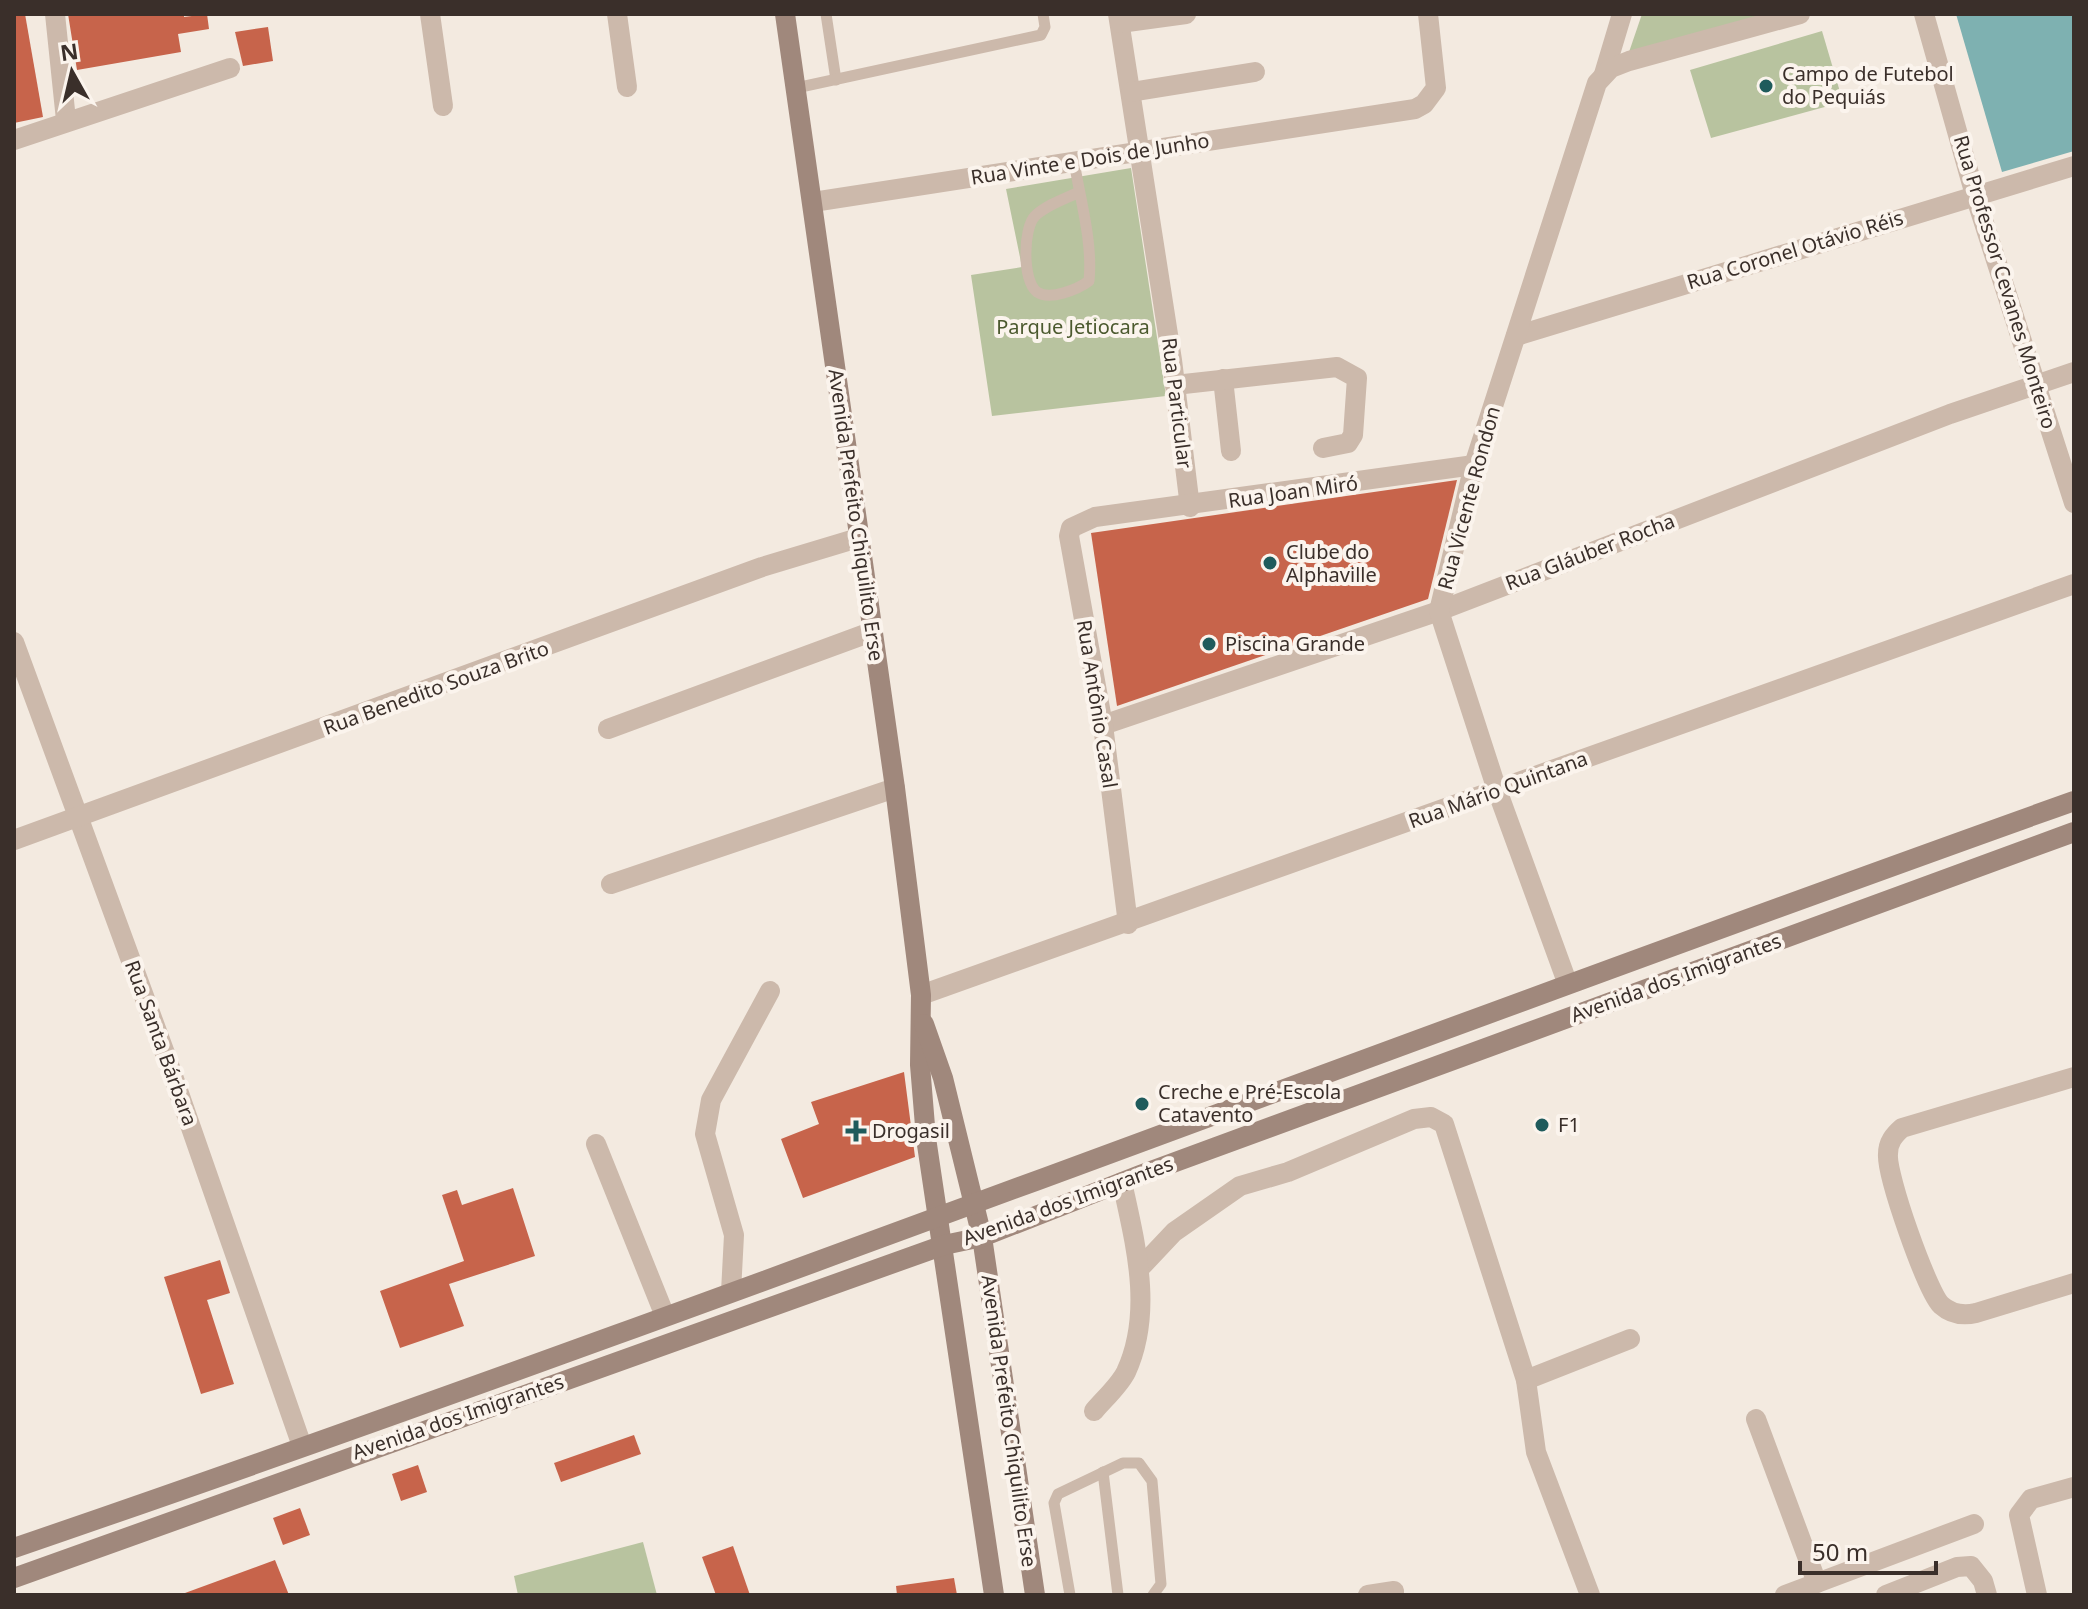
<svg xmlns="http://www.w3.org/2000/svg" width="2088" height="1609" viewBox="0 0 2088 1609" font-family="'Noto Sans',sans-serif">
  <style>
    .green { fill: #b8c39f }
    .water { fill: #7eb1b1 }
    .building { fill: #c7644b }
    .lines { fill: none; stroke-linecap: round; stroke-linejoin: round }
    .service { stroke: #ccb9ab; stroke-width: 11 }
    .minor { stroke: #ccb9ab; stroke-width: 20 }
    .secondary { stroke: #a0887c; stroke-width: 20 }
    .poi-dot { fill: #1f5b5c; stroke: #fbf4ed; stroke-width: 3 }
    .labels { text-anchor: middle; stroke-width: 8; stroke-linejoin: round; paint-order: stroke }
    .poi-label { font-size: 20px; fill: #3a2f2a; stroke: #fbf4ed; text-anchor: start }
    .street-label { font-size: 20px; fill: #3a2f2a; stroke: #fbf4ed }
    .park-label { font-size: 20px; fill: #4b592e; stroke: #fbf4ed }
  </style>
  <rect width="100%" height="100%" fill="#f3eae0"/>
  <g class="green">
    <polygon points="1642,14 1773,14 1628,55"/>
    <polygon points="1822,31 1843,102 1711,138 1690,70"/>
    <polygon points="1131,168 1166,396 992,416 971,275 1022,267 1006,189"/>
    <polygon points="643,1542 657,1595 518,1595 514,1576"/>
  </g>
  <polygon class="water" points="1956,14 2074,14 2074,151 2002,172"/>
  <g class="building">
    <polygon points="14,14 25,14 43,117 14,123"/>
    <polygon points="68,14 184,14 184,17 207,14 209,29 178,34 181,52 77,70"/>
    <polygon points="268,27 273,61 243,66 235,32"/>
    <polygon points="1457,480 1428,599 1117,706 1091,533"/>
    <polygon points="904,1072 915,1157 803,1198 781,1139 819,1124 811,1102"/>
    <polygon points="513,1188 535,1256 449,1284 464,1326 400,1348 380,1291 464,1261 442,1195 457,1190 462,1205"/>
    <polygon points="220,1260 230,1293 207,1300 234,1384 201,1394 164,1277"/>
    <polygon points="634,1435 641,1454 561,1482 554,1463"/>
    <polygon points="418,1465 427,1492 401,1501 392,1474"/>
    <polygon points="300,1508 310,1535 283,1545 273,1518"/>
    <polygon points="733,1546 750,1595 716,1595 702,1557"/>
    <polygon points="275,1560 289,1595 186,1595 185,1593"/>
    <polygon points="954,1578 957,1595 897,1595 896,1586"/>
  </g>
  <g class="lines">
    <g class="service">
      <polyline points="826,14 836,80"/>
      <polyline points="796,88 1041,35 1045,27 1043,14"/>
      <path d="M1074,161C1080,199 1093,242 1089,281C1078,289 1050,301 1037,292C1022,281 1023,228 1035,216C1046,205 1065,199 1079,192"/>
      <polyline points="1103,1472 1118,1595"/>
      <polyline points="1070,1595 1054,1503 1058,1494 1123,1463 1139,1463 1152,1481 1161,1584 1153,1595"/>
    </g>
    <g class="minor">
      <polyline points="55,14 66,120"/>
      <polyline points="430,14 443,106"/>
      <polyline points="617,14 627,87"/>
      <polyline points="1118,14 1172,360 1190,507"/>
      <polyline points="1924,14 1975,195 2074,503"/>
      <polyline points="1120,23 1186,14"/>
      <polyline points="1604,74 1622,14"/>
      <polyline points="1131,92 1255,72"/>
      <polyline points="14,140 230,68"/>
      <polyline points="813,202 1415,109 1424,104 1436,88 1428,14"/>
      <polyline points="1516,336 2074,166"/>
      <polyline points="1223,379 1231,451"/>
      <polyline points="1175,385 1337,367 1357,378 1353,435 1348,443 1323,448"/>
      <polyline points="14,642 166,1056 302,1446"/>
      <polyline points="1103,725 1439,611 1950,414 2074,372"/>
      <polyline points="608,729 871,632"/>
      <polyline points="14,840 762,567 858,538"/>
      <polyline points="611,884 895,788"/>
      <polyline points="1128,924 1103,725 1069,536 1071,528 1095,517 1474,465"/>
      <polyline points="1567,982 1497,790 1439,611 1474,465 1597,83 1611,68 1629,61 1800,14"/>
      <polyline points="921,995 2074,584"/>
      <path d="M2074,1077L1902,1128C1894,1135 1888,1142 1888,1154C1886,1175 1927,1291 1941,1305C1951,1314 1963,1316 1976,1313L2074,1283"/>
      <polyline points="596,1144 665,1316"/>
      <polyline points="1140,1268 1174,1232 1240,1186 1288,1172 1414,1119 1431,1117 1444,1124 1526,1380 1536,1452 1590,1595"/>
      <polyline points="731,1292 734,1235 705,1134 711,1100 770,991"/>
      <polyline points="1526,1380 1630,1339"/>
      <path d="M1094,1411C1104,1399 1119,1386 1126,1372C1154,1311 1135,1243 1122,1182"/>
      <polyline points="1756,1419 1817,1583"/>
      <polyline points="1368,1595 1394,1591 1394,1595"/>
      <polyline points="1785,1595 1974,1524"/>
      <polyline points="1886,1595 1957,1567 1971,1566 1983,1581 1987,1595"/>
      <polyline points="2037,1595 2019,1515 2031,1499 2074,1487"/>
    </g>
    <g class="secondary">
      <polyline points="785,14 895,788 921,995 920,1065 926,1138 994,1595"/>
      <polyline points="924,1024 943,1078 982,1237 1035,1595"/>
      <path d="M14,1548C705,1311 1386,1046 2074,801"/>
      <polyline points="14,1578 944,1245 982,1237 1140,1175 2074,832"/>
    </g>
  </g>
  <g class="poi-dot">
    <circle cx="1766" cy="86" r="8"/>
    <circle cx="1270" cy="563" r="8"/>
    <circle cx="1209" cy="644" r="8"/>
    <circle cx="1142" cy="1104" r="8"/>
    <circle cx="1542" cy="1125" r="8"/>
    <path d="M852 1119h8v8h8v8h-8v8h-8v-8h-8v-8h8z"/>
  </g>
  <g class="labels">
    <g class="poi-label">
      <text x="1782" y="81">Campo de Futebol<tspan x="1782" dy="23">do Pequiás</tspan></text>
      <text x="1286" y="559">Clube do<tspan x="1286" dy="23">Alphaville</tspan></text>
      <text x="1225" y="651">Piscina Grande</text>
      <text x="1158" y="1099">Creche e Pré-Escola<tspan x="1158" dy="23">Catavento</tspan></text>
      <text x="1558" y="1132">F1</text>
      <text x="872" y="1138">Drogasil</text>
    </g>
    <g class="street-label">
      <text transform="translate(1090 159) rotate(-9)" y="7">Rua Vinte e Dois de Junho</text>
      <text transform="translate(1795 250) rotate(-17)" y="7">Rua Coronel Otávio Réis</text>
      <text transform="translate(2005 282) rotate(73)" y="7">Rua Professor Cevanes Monteiro</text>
      <text transform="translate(1177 403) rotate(83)" y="7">Rua Particular</text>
      <text transform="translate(1293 492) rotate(-8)" y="7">Rua Joan Miró</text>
      <text transform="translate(1469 498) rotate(-75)" y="7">Rua Vicente Rondon</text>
      <text transform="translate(856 515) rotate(82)" y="7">Avenida Prefeito Chiquilito Erse</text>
      <text transform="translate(1590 552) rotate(-21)" y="7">Rua Gláuber Rocha</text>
      <text transform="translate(436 688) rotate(-20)" y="7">Rua Benedito Souza Brito</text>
      <text transform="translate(1097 704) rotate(81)" y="7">Rua Antônio Casal</text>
      <text transform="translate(1498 790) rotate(-20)" y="7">Rua Mário Quintana</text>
      <text transform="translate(1676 978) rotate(-20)" y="7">Avenida dos Imigrantes</text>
      <text transform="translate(161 1043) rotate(70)" y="7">Rua Santa Bárbara</text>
      <text transform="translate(1068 1201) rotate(-20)" y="7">Avenida dos Imigrantes</text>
      <text transform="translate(458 1417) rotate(-19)" y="7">Avenida dos Imigrantes</text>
      <text transform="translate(1009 1421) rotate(82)" y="7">Avenida Prefeito Chiquilito Erse</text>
    </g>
    <g class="park-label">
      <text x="1073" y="334">Parque Jetiocara</text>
    </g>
  </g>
  <rect width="2088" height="1609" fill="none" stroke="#3a2f2a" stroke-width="32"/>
  <g transform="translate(72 72) rotate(352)" stroke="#fbf4ed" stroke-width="6" paint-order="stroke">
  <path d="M0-6L14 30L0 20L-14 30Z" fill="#3a2f2a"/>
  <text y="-12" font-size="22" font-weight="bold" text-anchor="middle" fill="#3a2f2a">N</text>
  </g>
  <path d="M1800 1561v12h136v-12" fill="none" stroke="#3a2f2a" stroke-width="4"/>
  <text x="1812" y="1561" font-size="24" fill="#3a2f2a" stroke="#fbf4ed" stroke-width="6" paint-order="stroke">50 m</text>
</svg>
